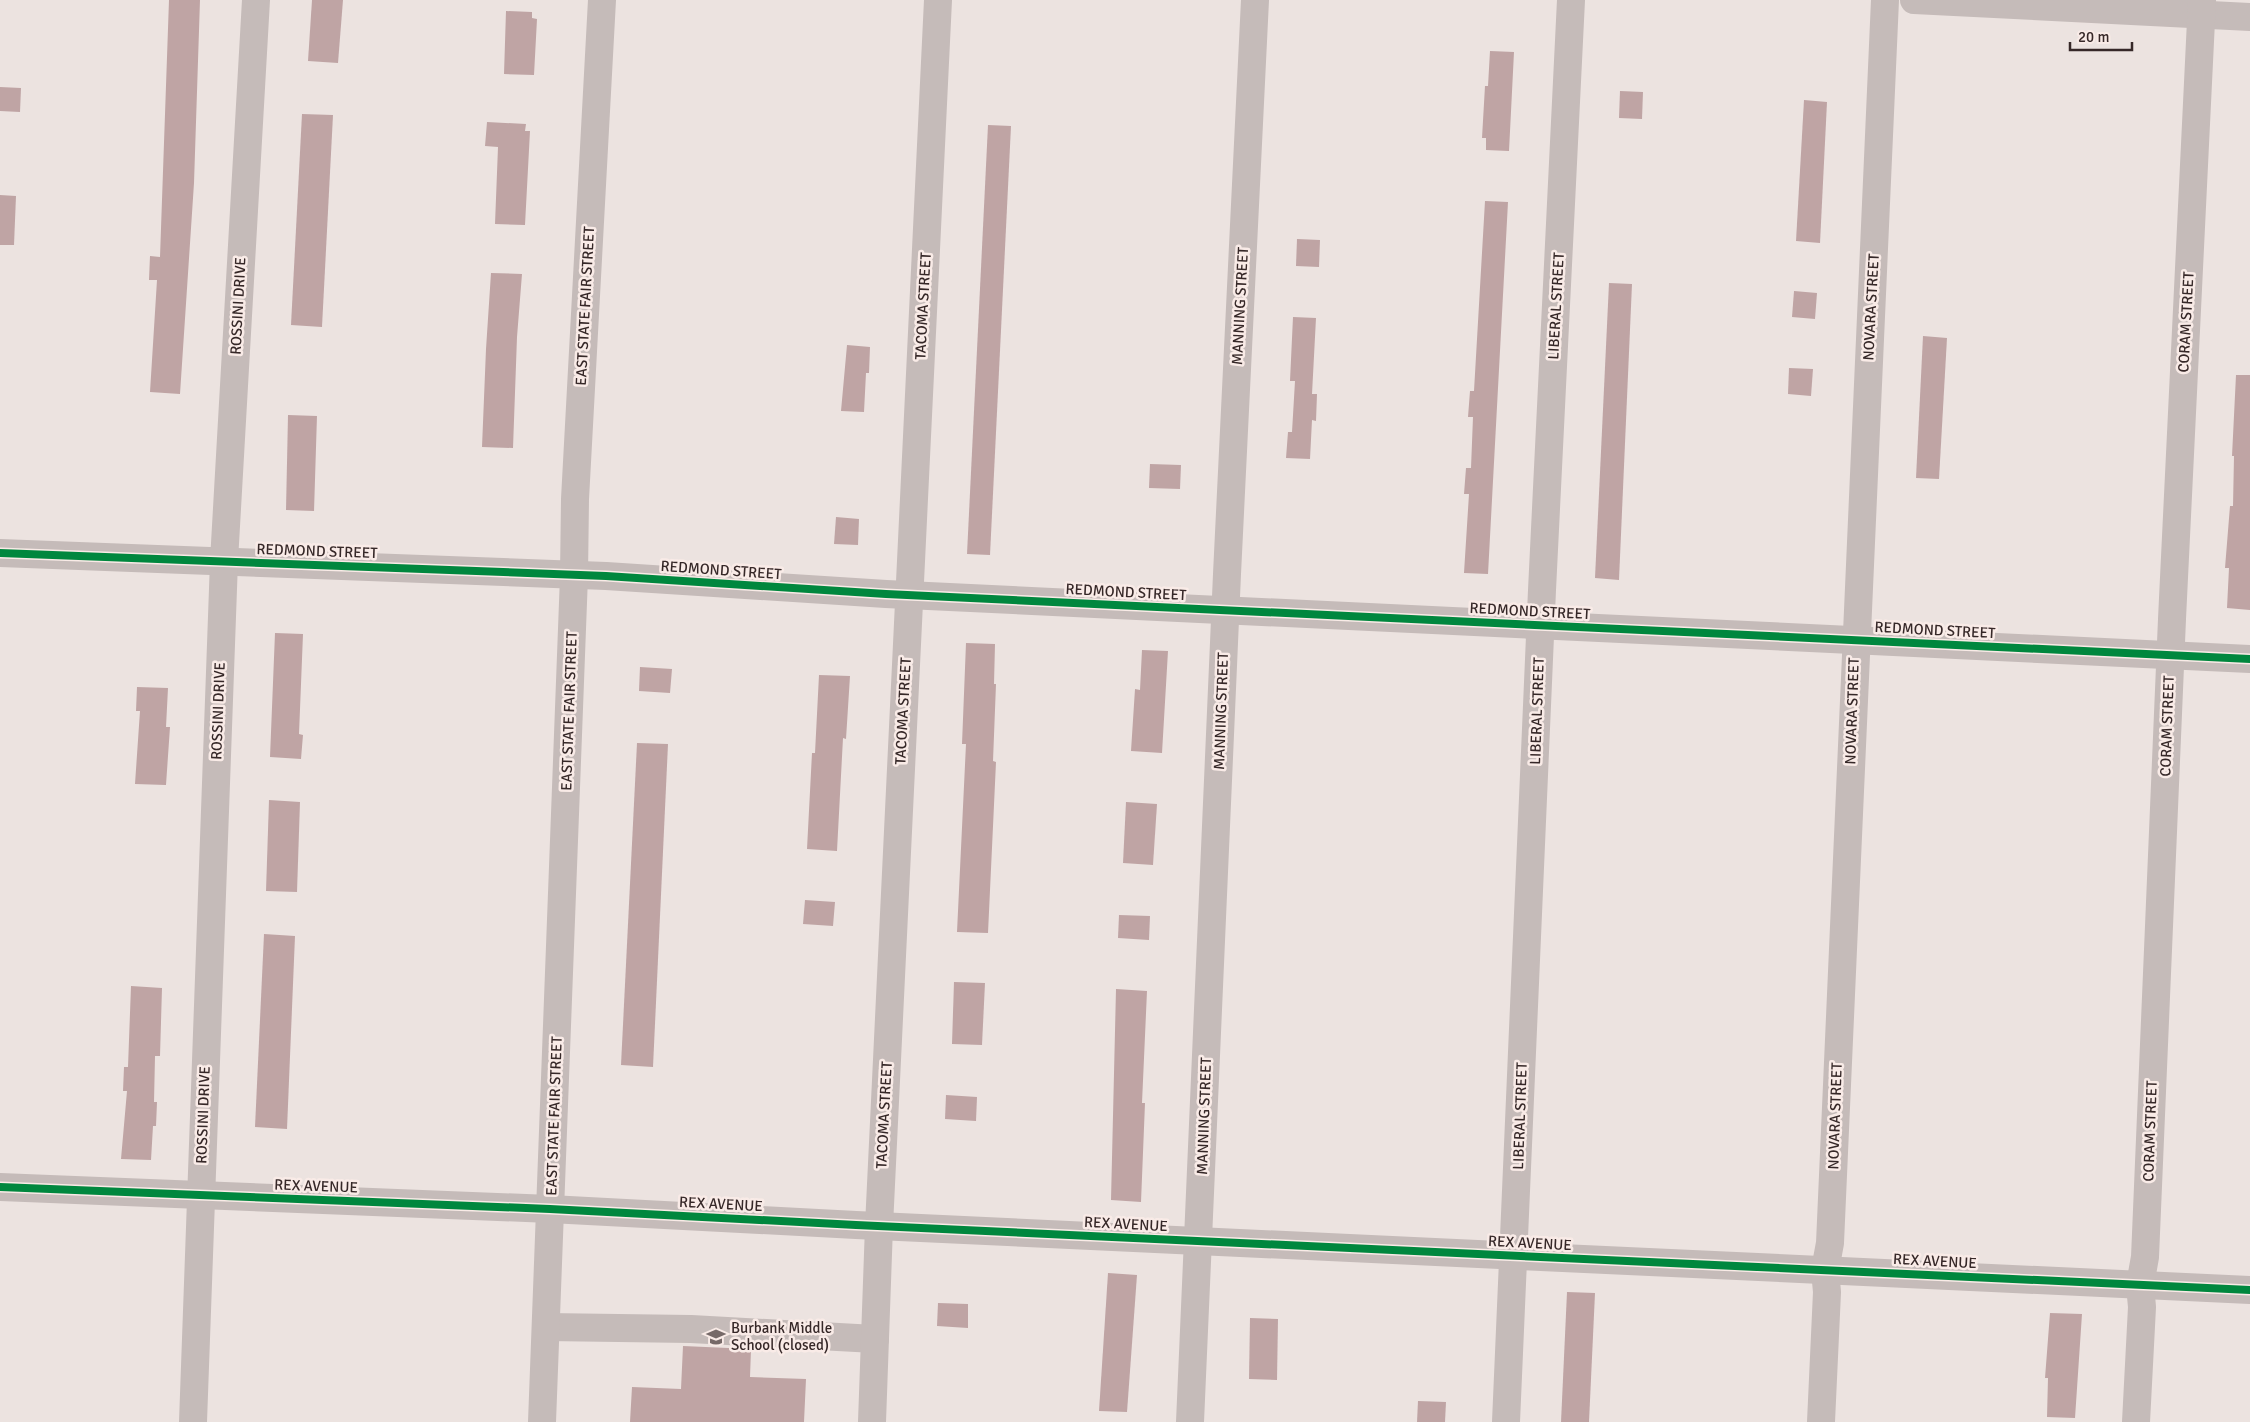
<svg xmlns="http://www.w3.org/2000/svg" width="2250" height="1422" viewBox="0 0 2250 1422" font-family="Signika,sans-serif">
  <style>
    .building { fill: #bfa4a4 }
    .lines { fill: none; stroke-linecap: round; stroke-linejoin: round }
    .minor { stroke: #c5bbb9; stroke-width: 28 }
    .cycleway-casing { stroke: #f9ebe7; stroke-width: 11 }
    .cycleway { stroke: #00873e; stroke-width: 8 }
    .labels { text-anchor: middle; stroke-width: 5; stroke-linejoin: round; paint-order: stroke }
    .street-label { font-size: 15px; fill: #362828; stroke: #f9ebe7 }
    .poi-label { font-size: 15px; fill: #362828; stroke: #f9ebe7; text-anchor: start }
  </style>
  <rect width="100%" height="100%" fill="#ece3e0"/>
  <g class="building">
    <polygon points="169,0 200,0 194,183 180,394 150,392 157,280 149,280 150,256 160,257"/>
    <polygon points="312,0 343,0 338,63 308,61"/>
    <polygon points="506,11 532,12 532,18 537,19 534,75 504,74"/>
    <polygon points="1490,51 1514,52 1509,151 1486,150 1486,138 1482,138 1485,86 1488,86"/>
    <polygon points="0,87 21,88 20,112 0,111"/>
    <polygon points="1620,91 1643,92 1642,119 1619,118"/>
    <polygon points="1804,100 1827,102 1820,243 1796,241"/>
    <polygon points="302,114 333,115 322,327 291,325"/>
    <polygon points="487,122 526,124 525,131 530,131 525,225 495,224 498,147 485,146"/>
    <polygon points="988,125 1011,126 990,555 967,554"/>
    <polygon points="0,195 16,196 14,245 0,245"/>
    <polygon points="1485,201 1508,202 1488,574 1464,573 1469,494 1464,494 1466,468 1471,468 1473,417 1468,417 1470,391 1474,391"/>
    <polygon points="1297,239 1320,240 1319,267 1296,266"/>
    <polygon points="491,273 522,274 517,337 513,448 482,447 486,349"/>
    <polygon points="1609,283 1632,284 1619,580 1595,578"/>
    <polygon points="1794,291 1817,293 1815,319 1792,317"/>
    <polygon points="1293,317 1316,318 1312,394 1317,394 1316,421 1312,420 1310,459 1286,458 1288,432 1292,432 1295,381 1290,381"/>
    <polygon points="1923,336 1947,338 1939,479 1916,478"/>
    <polygon points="847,345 870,347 869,373 866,373 864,412 841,411"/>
    <polygon points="1789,368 1813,369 1811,396 1788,394"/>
    <polygon points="2236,375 2250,375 2250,610 2227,608 2229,568 2225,568 2230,506 2233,506 2234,456 2232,456"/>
    <polygon points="288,415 317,416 314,511 286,510"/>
    <polygon points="1150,464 1181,465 1180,489 1149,488"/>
    <polygon points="836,517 859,519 858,545 834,544"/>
    <polygon points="275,633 303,634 299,734 303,735 301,759 270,757"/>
    <polygon points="966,643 995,644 994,684 996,684 993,761 996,762 988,933 957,932 966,744 962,744"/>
    <polygon points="1142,650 1168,651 1162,753 1131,751 1135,689 1140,690"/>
    <polygon points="640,667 672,669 670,693 639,691"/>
    <polygon points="819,675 850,676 846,739 843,738 837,851 807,849 812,753 815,753"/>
    <polygon points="137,687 168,688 166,727 170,727 166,785 135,784 140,711 136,711"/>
    <polygon points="637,743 668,744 653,1067 621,1065"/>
    <polygon points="269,800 300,802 297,892 266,891"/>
    <polygon points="1126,802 1157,804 1153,865 1123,863"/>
    <polygon points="805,900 835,902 833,926 803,924"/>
    <polygon points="1119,915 1150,916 1149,940 1118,938"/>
    <polygon points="264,934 295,936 287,1129 255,1127"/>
    <polygon points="954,982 985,983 982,1045 952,1044"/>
    <polygon points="131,986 162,988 160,1056 155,1056 154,1102 157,1102 156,1126 153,1126 151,1160 121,1159 127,1091 123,1091 124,1067 128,1067"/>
    <polygon points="1116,989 1147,991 1142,1103 1145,1103 1141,1202 1111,1200"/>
    <polygon points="946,1095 977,1097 976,1121 945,1119"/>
    <polygon points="1108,1273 1137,1275 1127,1412 1099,1411"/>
    <polygon points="1567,1292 1595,1293 1589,1422 1561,1422"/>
    <polygon points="938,1303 968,1304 968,1328 937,1326"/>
    <polygon points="2050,1313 2082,1314 2075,1418 2047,1417 2048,1378 2045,1378"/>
    <polygon points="1250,1318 1278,1319 1277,1380 1249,1379"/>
    <polygon points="683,1346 751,1349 750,1377 806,1379 804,1422 630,1422 632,1387 681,1389"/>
    <polygon points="1418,1401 1446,1402 1445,1422 1417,1422"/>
  </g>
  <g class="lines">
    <g class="minor">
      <polyline points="1914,0 2250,17"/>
      <polyline points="0,553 606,576 886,594 2250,659"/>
      <polyline points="0,1187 550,1209 856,1225 2250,1290"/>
      <polyline points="546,1327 691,1329 875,1339"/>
      <polyline points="193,1422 224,561 256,0"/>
      <polyline points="542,1422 574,576 575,499 602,0"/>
      <polyline points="872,1422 879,1226 938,0"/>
      <polyline points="1190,1422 1227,574 1255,0"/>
      <polyline points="1506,1422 1542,590 1571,0"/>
      <polyline points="1821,1422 1827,1292 1825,1270 1830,1243 1885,0"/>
      <polyline points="2136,1422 2142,1307 2140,1285 2145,1257 2172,619 2202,0"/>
    </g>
    <g class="cycleway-casing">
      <g id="cycleway">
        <polyline points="0,553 606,576 886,594 2250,659"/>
        <polyline points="0,1187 550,1209 856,1225 2250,1290"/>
      </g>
    </g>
    <use href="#cycleway" class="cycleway"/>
  </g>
  <defs>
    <g id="school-bare" transform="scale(1.5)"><path d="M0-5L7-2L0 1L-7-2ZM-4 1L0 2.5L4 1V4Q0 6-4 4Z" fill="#766968" stroke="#f9ebe7" stroke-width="2.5" paint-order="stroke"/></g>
  </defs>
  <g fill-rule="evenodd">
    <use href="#school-bare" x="716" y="1337"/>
  </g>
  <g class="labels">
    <g class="street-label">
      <text transform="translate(238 306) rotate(-87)" y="5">ROSSINI DRIVE</text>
      <text transform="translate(585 306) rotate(-87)" y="5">EAST STATE FAIR STREET</text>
      <text transform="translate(923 306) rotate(-87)" y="5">TACOMA STREET</text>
      <text transform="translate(1240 306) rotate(-87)" y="5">MANNING STREET</text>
      <text transform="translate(1556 306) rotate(-87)" y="5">LIBERAL STREET</text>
      <text transform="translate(1871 307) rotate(-87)" y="5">NOVARA STREET</text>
      <text transform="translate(2186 322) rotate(-87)" y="5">CORAM STREET</text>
      <text transform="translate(317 551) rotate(2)" y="5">REDMOND STREET</text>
      <text transform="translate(721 570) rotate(4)" y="5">REDMOND STREET</text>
      <text transform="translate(1126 592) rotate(3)" y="5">REDMOND STREET</text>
      <text transform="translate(1530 611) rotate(3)" y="5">REDMOND STREET</text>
      <text transform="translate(1935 630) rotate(3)" y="5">REDMOND STREET</text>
      <text transform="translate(218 711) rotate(-88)" y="5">ROSSINI DRIVE</text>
      <text transform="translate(569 711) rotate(-88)" y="5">EAST STATE FAIR STREET</text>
      <text transform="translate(903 711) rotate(-87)" y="5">TACOMA STREET</text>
      <text transform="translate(1221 711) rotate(-88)" y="5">MANNING STREET</text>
      <text transform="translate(1537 711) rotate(-88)" y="5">LIBERAL STREET</text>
      <text transform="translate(1852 711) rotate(-88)" y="5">NOVARA STREET</text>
      <text transform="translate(2167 726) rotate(-88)" y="5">CORAM STREET</text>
      <text transform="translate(203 1115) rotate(-88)" y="5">ROSSINI DRIVE</text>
      <text transform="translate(884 1115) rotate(-87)" y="5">TACOMA STREET</text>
      <text transform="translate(554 1116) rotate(-88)" y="5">EAST STATE FAIR STREET</text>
      <text transform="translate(1204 1116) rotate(-88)" y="5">MANNING STREET</text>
      <text transform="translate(1520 1116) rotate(-88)" y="5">LIBERAL STREET</text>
      <text transform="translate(1835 1116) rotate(-88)" y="5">NOVARA STREET</text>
      <text transform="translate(2150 1131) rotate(-88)" y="5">CORAM STREET</text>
      <text transform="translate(316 1186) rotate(2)" y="5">REX AVENUE</text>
      <text transform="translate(721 1204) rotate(3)" y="5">REX AVENUE</text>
      <text transform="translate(1126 1224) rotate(3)" y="5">REX AVENUE</text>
      <text transform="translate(1530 1243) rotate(3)" y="5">REX AVENUE</text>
      <text transform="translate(1935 1261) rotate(3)" y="5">REX AVENUE</text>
    </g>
    <g class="poi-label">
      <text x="731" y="1333">Burbank Middle<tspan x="731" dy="17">School (closed)</tspan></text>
    </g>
  </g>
  <path d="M2070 42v8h62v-8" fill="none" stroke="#362828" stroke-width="2.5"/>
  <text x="2078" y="42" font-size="15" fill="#362828" stroke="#f9ebe7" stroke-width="4" paint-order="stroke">20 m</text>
</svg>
